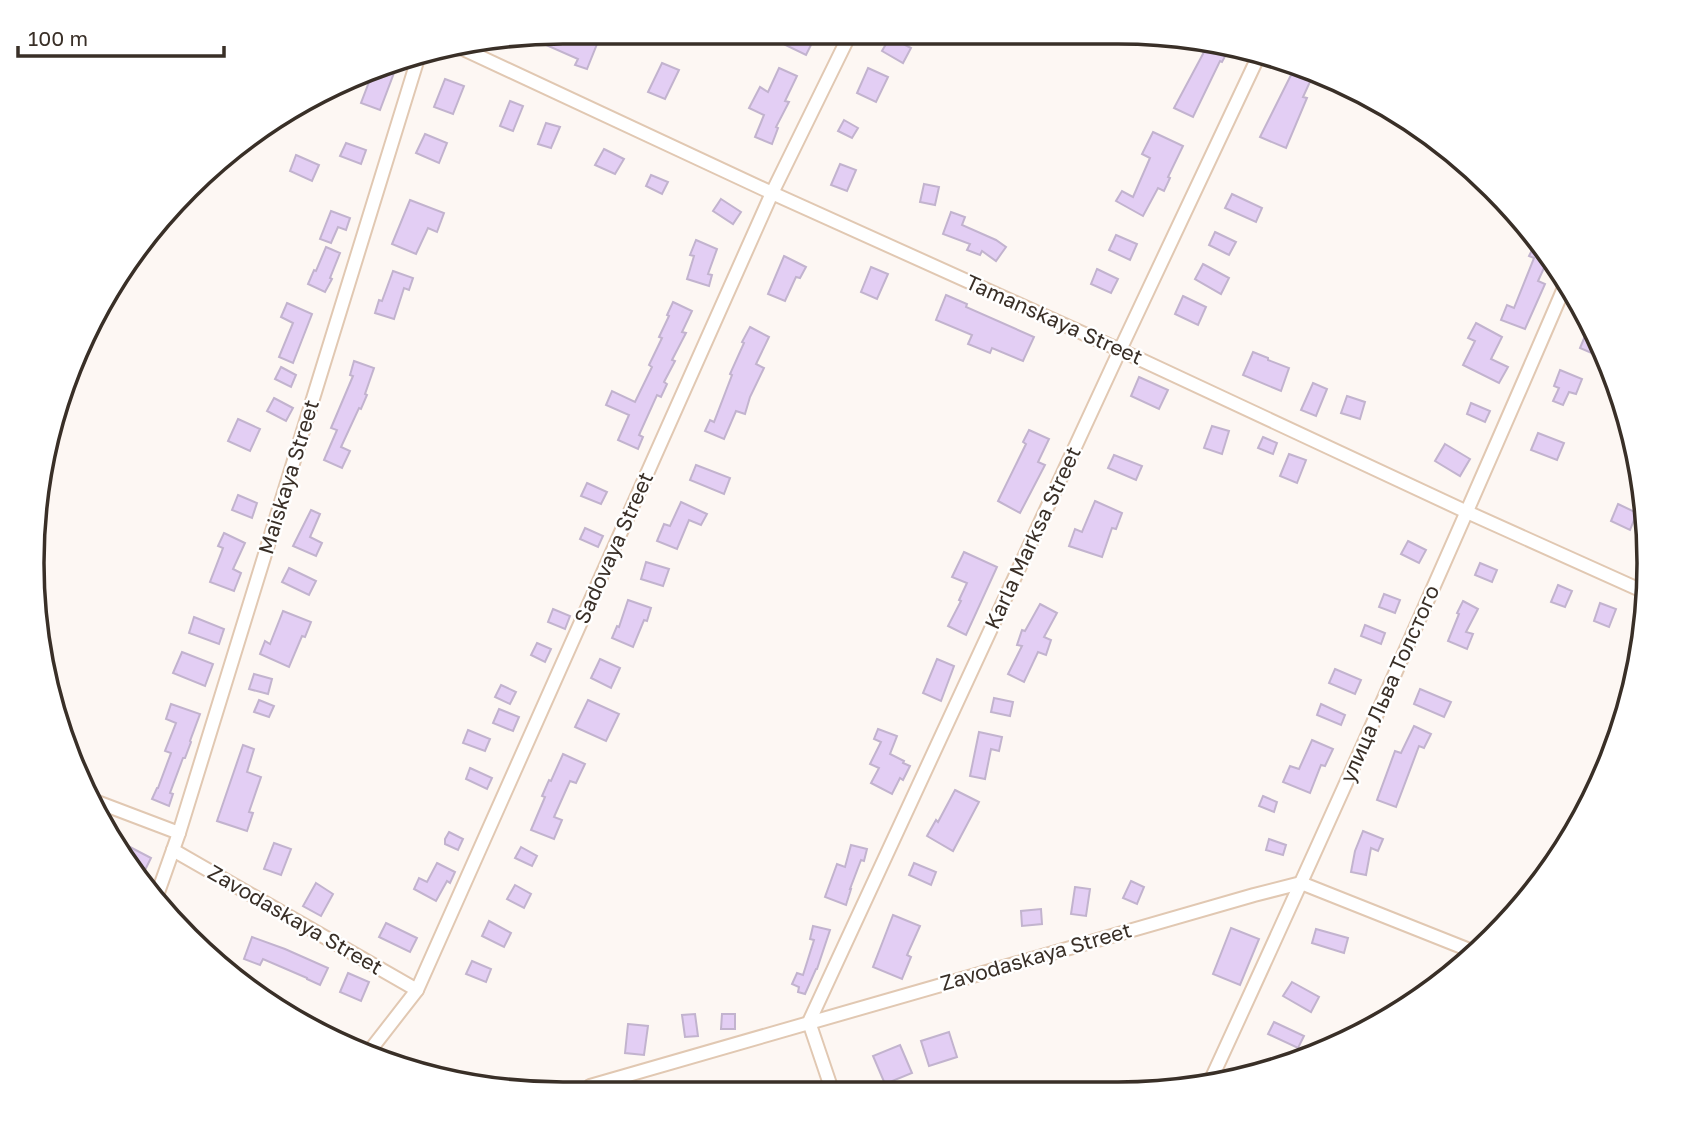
<svg xmlns="http://www.w3.org/2000/svg" width="1681" height="1126" viewBox="0 0 1681 1126" font-family="'Golos Text',sans-serif">
  <style>
    .building { fill: #e3cef4; stroke: #c2b3ce; stroke-width: 2 }
    .lines { fill: none; stroke-linecap: round; stroke-linejoin: round }
    .minor-casing { stroke: #e1c8b2; stroke-width: 16 }
    .minor { stroke: #fff; stroke-width: 12 }
    .labels { text-anchor: middle; stroke-width: 5; stroke-linejoin: round; paint-order: stroke }
    .street-label { font-size: 21px; fill: #392f27; stroke: #fff }
    .rim { fill: none; stroke: #392f27; stroke-width: 3.5 }
  </style>
  <rect width="100%" height="100%" fill="#fdf7f3"/>
  <g class="building">
    <polygon points="563,32 575,32 574,35 597,44 587,69 575,65 578,59 528,37"/>
    <polygon points="765,35 803,35 813,41 806,55"/>
    <polygon points="890,37 911,48 903,63 882,51"/>
    <polygon points="1204,41 1220,42 1230,47 1222,62 1220,61 1193,117 1174,108 1204,52 1199,50"/>
    <polygon points="401,58 394,73 380,110 361,103 374,69 393,60"/>
    <polygon points="662,63 679,70 665,99 648,92"/>
    <polygon points="1295,67 1314,73 1303,97 1307,98 1286,148 1260,137"/>
    <polygon points="779,68 797,76 785,101 789,102 776,127 778,128 772,144 755,137 764,115 749,108 760,87 768,92"/>
    <polygon points="868,68 888,77 876,102 857,93"/>
    <polygon points="445,79 464,86 453,114 434,107"/>
    <polygon points="510,101 523,106 513,131 500,126"/>
    <polygon points="844,120 858,128 852,138 838,131"/>
    <polygon points="546,123 560,127 551,148 538,144"/>
    <polygon points="1153,132 1183,146 1168,177 1170,178 1164,191 1158,188 1143,216 1116,201 1122,191 1133,197 1150,158 1142,154"/>
    <polygon points="425,134 447,143 439,163 416,153"/>
    <polygon points="346,143 366,150 361,164 340,156"/>
    <polygon points="604,149 624,159 615,174 595,165"/>
    <polygon points="296,155 319,165 312,181 290,171"/>
    <polygon points="840,164 856,170 847,191 831,185"/>
    <polygon points="651,175 668,182 662,194 646,186"/>
    <polygon points="924,184 939,187 935,205 920,202"/>
    <polygon points="1232,194 1262,208 1256,222 1225,208"/>
    <polygon points="721,199 741,212 733,224 713,211"/>
    <polygon points="410,200 444,213 437,232 428,228 416,254 392,244"/>
    <polygon points="331,211 350,218 346,230 338,227 331,243 320,239"/>
    <polygon points="951,212 965,217 962,225 996,240 1006,247 996,261 982,251 980,255 967,250 970,244 943,234"/>
    <polygon points="1215,232 1236,242 1229,255 1209,245"/>
    <polygon points="1116,235 1137,244 1130,260 1109,250"/>
    <polygon points="696,240 717,249 708,274 712,275 709,286 687,279 694,256 690,255"/>
    <polygon points="1535,244 1544,248 1550,255 1538,281 1545,284 1525,329 1501,320 1507,305 1514,308 1534,258 1529,256"/>
    <polygon points="326,247 340,253 330,278 332,279 325,292 308,284 314,270 316,271"/>
    <polygon points="784,256 806,267 800,278 796,277 785,301 768,294"/>
    <polygon points="1203,264 1229,278 1221,294 1195,279"/>
    <polygon points="871,267 888,274 877,299 861,292"/>
    <polygon points="1097,269 1118,279 1111,293 1091,284"/>
    <polygon points="393,271 413,278 409,290 404,288 394,319 375,313 379,300 382,301"/>
    <polygon points="946,295 967,304 966,307 1034,337 1023,361 992,348 990,353 968,344 972,335 936,320"/>
    <polygon points="1183,296 1206,307 1198,325 1175,314"/>
    <polygon points="673,302 692,311 682,332 686,333 672,360 675,361 664,382 667,384 661,397 657,395 639,435 643,437 638,449 618,440 629,415 606,405 612,391 635,402 652,367 649,365 662,338 659,337 669,316 667,315"/>
    <polygon points="287,303 312,314 293,363 279,357 293,323 281,317"/>
    <polygon points="1476,323 1502,337 1491,359 1508,367 1499,383 1463,365 1475,341 1468,338"/>
    <polygon points="1590,324 1601,344 1596,355 1580,348"/>
    <polygon points="750,327 769,337 756,364 764,368 750,397 745,414 736,411 724,439 705,431 710,420 714,422 732,375 730,374 744,343 742,342"/>
    <polygon points="1253,352 1268,358 1268,360 1289,368 1281,391 1243,375"/>
    <polygon points="354,361 374,368 365,394 367,395 361,409 359,408 341,447 350,451 342,468 324,460 337,430 331,428 353,376 350,375"/>
    <polygon points="281,367 296,375 291,387 275,379"/>
    <polygon points="1560,370 1582,379 1576,394 1569,392 1563,405 1553,401 1559,388 1554,386"/>
    <polygon points="1139,377 1168,390 1159,409 1131,396"/>
    <polygon points="1313,383 1327,389 1316,416 1301,410"/>
    <polygon points="1347,396 1365,402 1360,419 1341,413"/>
    <polygon points="274,398 293,408 286,421 267,411"/>
    <polygon points="1471,403 1490,411 1485,422 1467,414"/>
    <polygon points="238,419 260,429 250,451 228,441"/>
    <polygon points="1212,426 1229,431 1222,454 1204,448"/>
    <polygon points="1029,430 1049,439 1038,462 1045,465 1020,513 998,501 1026,444 1023,442"/>
    <polygon points="1538,433 1564,443 1557,460 1531,450"/>
    <polygon points="1263,437 1277,443 1273,454 1258,448"/>
    <polygon points="1445,444 1470,459 1460,476 1435,461"/>
    <polygon points="1289,454 1306,460 1297,483 1280,476"/>
    <polygon points="1114,455 1142,466 1136,480 1108,468"/>
    <polygon points="696,465 730,478 724,494 690,480"/>
    <polygon points="587,483 607,492 601,504 581,496"/>
    <polygon points="238,495 257,503 252,518 232,510"/>
    <polygon points="1095,501 1122,513 1116,529 1112,528 1102,557 1069,546 1075,529 1082,532"/>
    <polygon points="681,502 707,514 701,525 689,520 677,549 657,541 664,524 670,526"/>
    <polygon points="1618,504 1637,513 1630,530 1611,521"/>
    <polygon points="311,510 320,514 310,537 322,543 316,556 293,546"/>
    <polygon points="585,528 603,536 598,547 580,539"/>
    <polygon points="224,533 245,543 233,569 241,573 234,591 210,582 223,548 218,546"/>
    <polygon points="1408,541 1426,550 1419,563 1401,554"/>
    <polygon points="964,552 997,567 966,635 948,626 961,601 959,600 967,583 952,577"/>
    <polygon points="646,562 669,569 663,586 641,579"/>
    <polygon points="1480,563 1497,570 1492,582 1475,575"/>
    <polygon points="289,568 316,581 309,595 282,582"/>
    <polygon points="1558,585 1572,591 1565,607 1551,602"/>
    <polygon points="1384,594 1400,600 1395,613 1379,607"/>
    <polygon points="628,600 651,608 647,621 644,620 633,647 612,638 617,626 619,627"/>
    <polygon points="1463,601 1478,609 1466,632 1473,634 1467,649 1448,641 1459,614 1457,613"/>
    <polygon points="1600,603 1616,609 1609,627 1594,621"/>
    <polygon points="1040,604 1057,613 1044,637 1051,640 1046,655 1038,652 1024,682 1008,674 1022,646 1017,645 1022,630 1025,631"/>
    <polygon points="553,609 570,616 565,629 548,622"/>
    <polygon points="283,611 311,622 305,637 302,636 289,667 260,654 265,641 270,644"/>
    <polygon points="194,617 224,629 219,644 189,633"/>
    <polygon points="1365,625 1385,633 1381,644 1361,636"/>
    <polygon points="537,643 551,649 545,662 531,655"/>
    <polygon points="182,652 213,664 205,686 173,673"/>
    <polygon points="600,659 620,668 611,688 591,678"/>
    <polygon points="937,659 954,666 941,701 923,693"/>
    <polygon points="1335,669 1361,680 1355,694 1329,683"/>
    <polygon points="254,674 272,679 268,694 249,689"/>
    <polygon points="501,685 516,692 510,704 495,697"/>
    <polygon points="1420,689 1451,702 1444,717 1414,704"/>
    <polygon points="994,698 1013,702 1010,716 991,712"/>
    <polygon points="259,700 274,706 269,717 254,712"/>
    <polygon points="588,700 619,714 606,741 575,727"/>
    <polygon points="171,704 200,714 190,741 191,742 185,758 183,758 170,793 173,794 169,806 152,799 157,788 158,788 171,753 165,751 176,723 166,719"/>
    <polygon points="1321,704 1345,715 1341,725 1317,715"/>
    <polygon points="499,709 519,717 513,731 493,723"/>
    <polygon points="1414,726 1431,734 1424,748 1419,746 1396,807 1377,800 1395,751 1401,753"/>
    <polygon points="878,729 897,736 890,754 904,761 903,763 910,766 903,780 900,778 892,794 871,783 879,768 870,764 881,742 874,739"/>
    <polygon points="468,730 490,739 485,751 463,743"/>
    <polygon points="979,732 1002,737 999,751 991,749 985,779 970,776"/>
    <polygon points="1312,740 1333,749 1325,766 1321,765 1310,793 1283,782 1290,766 1299,769"/>
    <polygon points="243,745 254,749 247,772 261,777 249,812 253,813 247,831 217,821"/>
    <polygon points="563,754 585,764 576,783 570,781 554,817 562,820 554,839 531,830 545,797 542,796 549,780 551,781"/>
    <polygon points="470,768 492,778 487,789 466,779"/>
    <polygon points="955,790 979,802 953,851 927,836 936,820 938,822"/>
    <polygon points="1263,796 1277,802 1274,812 1259,806"/>
    <polygon points="1363,831 1383,839 1378,851 1371,848 1366,875 1351,872 1355,851"/>
    <polygon points="449,832 463,839 458,850 445,844 445,839"/>
    <polygon points="109,836 151,858 145,870 127,860"/>
    <polygon points="1269,839 1286,845 1283,855 1266,850"/>
    <polygon points="274,843 291,849 281,875 264,869"/>
    <polygon points="851,845 867,849 864,861 861,860 850,889 851,889 846,905 825,897 837,864 845,867"/>
    <polygon points="521,847 537,856 532,866 515,858"/>
    <polygon points="437,863 455,872 450,883 447,881 436,901 414,889 419,878 427,882"/>
    <polygon points="914,863 936,872 931,885 909,875"/>
    <polygon points="1131,881 1144,887 1137,904 1123,898"/>
    <polygon points="316,883 333,894 321,916 303,906"/>
    <polygon points="515,885 531,894 524,908 507,899"/>
    <polygon points="1075,887 1090,889 1086,916 1071,914"/>
    <polygon points="1041,909 1042,924 1022,926 1021,911"/>
    <polygon points="893,915 920,926 907,955 911,957 902,979 873,967"/>
    <polygon points="489,921 511,933 504,947 482,936"/>
    <polygon points="386,923 417,938 410,952 379,937"/>
    <polygon points="813,926 830,930 817,969 816,969 805,994 798,992 799,987 792,984 797,973 803,975 814,940 810,939"/>
    <polygon points="1231,928 1259,939 1240,985 1213,974"/>
    <polygon points="1316,929 1348,938 1344,953 1312,943"/>
    <polygon points="252,937 285,949 328,968 320,985 307,979 307,978 263,959 260,965 244,959"/>
    <polygon points="472,961 491,969 486,982 466,974"/>
    <polygon points="348,973 369,982 361,1001 340,992"/>
    <polygon points="1292,982 1319,997 1311,1012 1283,996"/>
    <polygon points="695,1014 698,1036 685,1037 682,1015"/>
    <polygon points="722,1014 735,1014 735,1029 721,1029"/>
    <polygon points="1274,1022 1304,1036 1298,1048 1268,1034"/>
    <polygon points="628,1024 648,1026 644,1055 625,1053"/>
    <polygon points="949,1032 957,1057 929,1066 921,1041"/>
    <polygon points="900,1045 912,1073 885,1084 873,1056"/>
  </g>
  <g class="lines">
    <g class="minor-casing">
      <g id="minor">
        <polyline points="461,48 772,193 1120,350 1467,512 1647,593"/>
        <polyline points="92,800 179,833"/>
        <polyline points="173,850 417,990"/>
        <polyline points="156,898 179,833 419,55"/>
        <polyline points="368,1053 417,990 772,193 849,36"/>
        <polyline points="590,1086 1254,895 1301,883 1477,953"/>
        <path d="M1208,1086C1331,819 1451,551 1567,281"/>
        <polyline points="832,1090 809,1022 1120,350 1259,55"/>
      </g>
    </g>
    <use href="#minor" class="minor"/>
  </g>
  <g class="labels">
    <g class="street-label">
      <text transform="translate(1054 320) rotate(24)" y="7">Tamanskaya Street</text>
      <text transform="translate(289 477) rotate(-73)" y="7">Maiskaya Street</text>
      <text transform="translate(1033 538) rotate(-65)" y="7">Karla Marksa Street</text>
      <text transform="translate(614 548) rotate(-66)" y="7">Sadovaya Street</text>
      <text transform="translate(1390 684) rotate(-66)" y="7">улица Льва Толстого</text>
      <text transform="translate(295 920) rotate(30)" y="7">Zavodaskaya Street</text>
      <text transform="translate(1036 957) rotate(-16)" y="7">Zavodaskaya Street</text>
    </g>
  </g>
  <path d="M0 0H1681V1126H0ZM563 44H1118A519 519 0 0 1 1637 563V563A519 519 0 0 1 1118 1082H563A519 519 0 0 1 44 563V563A519 519 0 0 1 563 44Z" fill="#fff" fill-rule="evenodd"/>
  <path class="rim" d="M563 44H1118A519 519 0 0 1 1637 563V563A519 519 0 0 1 1118 1082H563A519 519 0 0 1 44 563V563A519 519 0 0 1 563 44Z"/>
  <path d="M18 46v10h206v-10" fill="none" stroke="#392f27" stroke-width="3.5"/>
  <text x="28" y="46" font-size="21" fill="#392f27" stroke="#ffffff" stroke-width="5" paint-order="stroke">100 m</text>
</svg>
